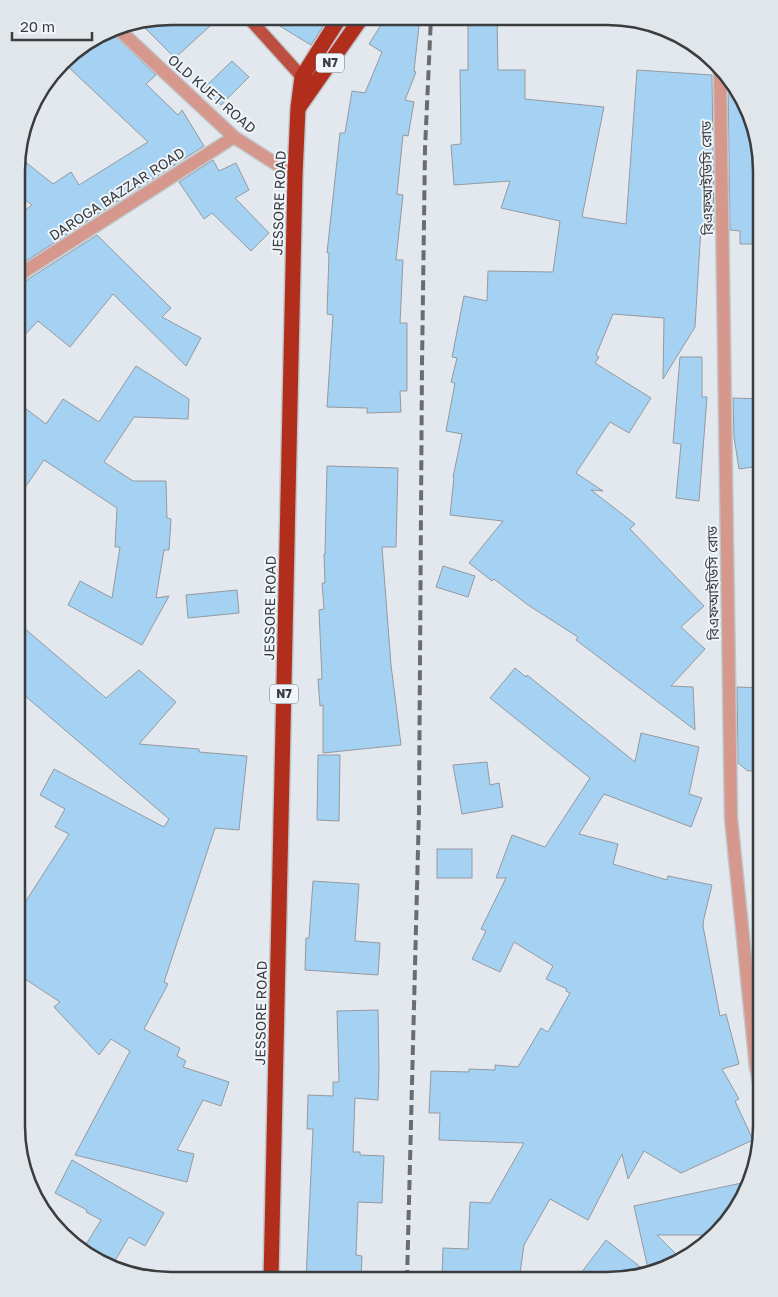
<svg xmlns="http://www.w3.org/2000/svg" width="778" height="1297" viewBox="0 0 778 1297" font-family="'Golos Text','Noto Sans Bengali',sans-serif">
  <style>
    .building { fill: #a5d1f3; stroke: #949a9f }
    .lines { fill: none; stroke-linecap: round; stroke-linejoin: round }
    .minor-casing { stroke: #c0c6ca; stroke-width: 15 }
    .major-casing { stroke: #c0c6ca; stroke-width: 15 }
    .highway-casing { stroke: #c0c6ca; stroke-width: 18 }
    .minor { stroke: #d6988d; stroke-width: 12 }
    .major { stroke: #bc4f3f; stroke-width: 12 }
    .highway { stroke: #b12e1d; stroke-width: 15 }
    .rail { stroke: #6a6d70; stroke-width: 4; stroke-dasharray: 10 5; stroke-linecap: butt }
    .labels { text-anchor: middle; stroke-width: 4; stroke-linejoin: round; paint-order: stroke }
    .shield { fill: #eff5fa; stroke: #707476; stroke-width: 1 }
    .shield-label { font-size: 12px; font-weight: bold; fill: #3a3c3e }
    .street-label { font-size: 14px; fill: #3a3c3e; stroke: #eff5fa }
    .rim { fill: none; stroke: #3a3c3e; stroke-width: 2.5 }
  </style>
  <rect width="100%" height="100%" fill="#e2e8ed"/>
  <g class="building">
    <polygon points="171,16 221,16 175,58 139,22"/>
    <polygon points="265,17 329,17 311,45"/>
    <polygon points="386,17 420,17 414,71 416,72 405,100 414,102 408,136 403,135 397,194 403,195 396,260 403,260 400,323 407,323 407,391 400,391 401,412 367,413 367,408 327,407 333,315 327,314 329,253 327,253 340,133 345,133 352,91 365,93 382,52 369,44"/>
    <polygon points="468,17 497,17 498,70 525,70 525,99 604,107 582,217 626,224 637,70 712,75 714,229 701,227 695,327 663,379 664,318 613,314 596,355 599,357 595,363 651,398 629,433 610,422 576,473 603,491 591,490 635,524 630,529 704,606 681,627 705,649 671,686 693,687 695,730 576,640 578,637 528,605 494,579 492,581 469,563 503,521 450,515 454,477 453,477 462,434 446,431 455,383 451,382 457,358 452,357 464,296 487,301 488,271 553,272 560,221 501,208 510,181 454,185 451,145 461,144 460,70 468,70"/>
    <polygon points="109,30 156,75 146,84 178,115 182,110 204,146 84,223 17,267 17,216 32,205 17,194 18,156 53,184 71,172 79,185 148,142 63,62 69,55"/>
    <polygon points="232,61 249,77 221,105 204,88"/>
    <polygon points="728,83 750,112 762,171 762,244 740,244 740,231 730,230"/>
    <polygon points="213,160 219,171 236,163 249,190 235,198 269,233 251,251 212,213 204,219 179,182"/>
    <polygon points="97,235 171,308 162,317 201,338 186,366 113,294 70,347 38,321 17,343 17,286 22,284 30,278"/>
    <polygon points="680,357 702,357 702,397 707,397 699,501 676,498 681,444 673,443"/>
    <polygon points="136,366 189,399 188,419 134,417 104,462 133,481 166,481 167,518 171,519 169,550 164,550 156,598 169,596 142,645 68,605 80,581 112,598 120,547 115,547 117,508 44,460 17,499 17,402 46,424 63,399 99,422"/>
    <polygon points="733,398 762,399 762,434 754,434 760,466 739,469 734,437"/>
    <polygon points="327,466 398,468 396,547 382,547 391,665 401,745 323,753 323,705 320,706 318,679 322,679 319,610 324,609 322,583 325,583 324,554 325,554"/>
    <polygon points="443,566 475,576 468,597 436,587"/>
    <polygon points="237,590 239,613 188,618 186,595"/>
    <polygon points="17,622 106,698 139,670 176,702 139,744 199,749 199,752 247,756 239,830 215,828 164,982 168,984 144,1029 180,1048 177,1056 186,1061 183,1067 229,1082 221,1106 203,1100 177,1150 194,1154 187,1182 75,1155 130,1051 111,1039 99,1055 54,1007 60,1002 16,973 17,915 69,834 55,827 65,809 40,795 54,769 164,827 169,819 17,689"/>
    <polygon points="515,668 526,677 527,675 635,762 641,733 699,747 689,794 702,798 691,827 604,794 579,834 618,844 613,864 667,880 668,876 712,885 704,918 703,926 720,1016 726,1014 739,1064 722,1069 739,1099 735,1101 753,1140 681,1173 644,1151 628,1179 622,1154 588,1220 550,1199 524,1245 519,1280 442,1280 443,1248 468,1249 470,1202 490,1203 524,1143 439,1140 440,1113 429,1113 431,1071 469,1072 469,1069 495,1070 495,1065 518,1067 541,1028 548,1032 570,993 566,991 567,989 546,979 553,966 514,942 500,972 472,959 486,931 481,929 506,878 496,878 512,835 545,847 590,778 490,698"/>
    <polygon points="737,687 761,688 762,770 748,771 738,763"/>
    <polygon points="318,755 340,755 339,821 317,820"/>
    <polygon points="487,762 490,785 499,783 503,807 462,814 453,765"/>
    <rect x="437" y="849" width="35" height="29"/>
    <polygon points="313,881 359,884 355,941 380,943 378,975 305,970 306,938 309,938"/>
    <polygon points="378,1010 379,1069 378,1100 355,1098 353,1152 360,1152 360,1155 384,1156 382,1203 358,1202 356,1255 362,1256 361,1280 306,1280 313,1129 307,1129 308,1095 333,1096 333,1082 339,1082 337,1011"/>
    <polygon points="72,1160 164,1213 145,1246 129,1237 113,1264 82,1251 101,1220 86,1212 87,1210 55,1193"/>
    <polygon points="751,1181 750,1185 730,1220 711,1235 657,1235 680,1258 666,1269 649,1273 634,1206"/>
    <polygon points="606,1240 648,1273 608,1281 575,1281"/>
  </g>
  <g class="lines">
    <g class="minor-casing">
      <g id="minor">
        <polyline points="116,27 234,137 295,176"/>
        <polyline points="720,73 731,818 756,1067 761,1091"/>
        <polyline points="17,278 25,271 234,137"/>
      </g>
    </g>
    <g class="major-casing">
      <polyline id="major" points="247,16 302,77 309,81"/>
    </g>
    <g class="highway-casing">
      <g id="highway">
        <polyline points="299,107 362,17"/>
        <polyline points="271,1280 295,176 298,108 302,77 340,17"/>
      </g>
    </g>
    <use href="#minor" class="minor"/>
    <use href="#major" class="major"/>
    <use href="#highway" class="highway"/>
    <polyline class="rail" points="407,1280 419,810 422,364 425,149 431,17"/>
  </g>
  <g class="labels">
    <g class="shield">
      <rect x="316" y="53.5" width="28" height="19" rx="4"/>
      <rect x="270" y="684.5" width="28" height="19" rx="4"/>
    </g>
    <g class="shield-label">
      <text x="330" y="67">N7</text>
      <text x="284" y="698">N7</text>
    </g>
    <g class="street-label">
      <text transform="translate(212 94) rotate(41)" y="5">OLD KUET ROAD</text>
      <text transform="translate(707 178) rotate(-91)" y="5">বিএফআইডিসি রোড</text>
      <text transform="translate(117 194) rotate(-33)" y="5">DAROGA BAZZAR ROAD</text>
      <text transform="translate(279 203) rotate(-88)" y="5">JESSORE ROAD</text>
      <text transform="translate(713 583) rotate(-91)" y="5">বিএফআইডিসি রোড</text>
      <text transform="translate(270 608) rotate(-89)" y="5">JESSORE ROAD</text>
      <text transform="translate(261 1013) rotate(-89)" y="5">JESSORE ROAD</text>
    </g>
  </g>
  <path d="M0 0H778V1297H0ZM171 25H607A146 146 0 0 1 753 171V1126A146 146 0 0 1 607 1272H171A146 146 0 0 1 25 1126V171A146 146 0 0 1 171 25Z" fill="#e1e6eb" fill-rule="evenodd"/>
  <path class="rim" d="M171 25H607A146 146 0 0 1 753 171V1126A146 146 0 0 1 607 1272H171A146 146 0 0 1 25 1126V171A146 146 0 0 1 171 25Z"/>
  <path d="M12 32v8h80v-8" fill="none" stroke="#3a3c3e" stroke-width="2.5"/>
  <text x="20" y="32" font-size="15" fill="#3a3c3e" stroke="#eff5fa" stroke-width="4" paint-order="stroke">20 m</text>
</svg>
